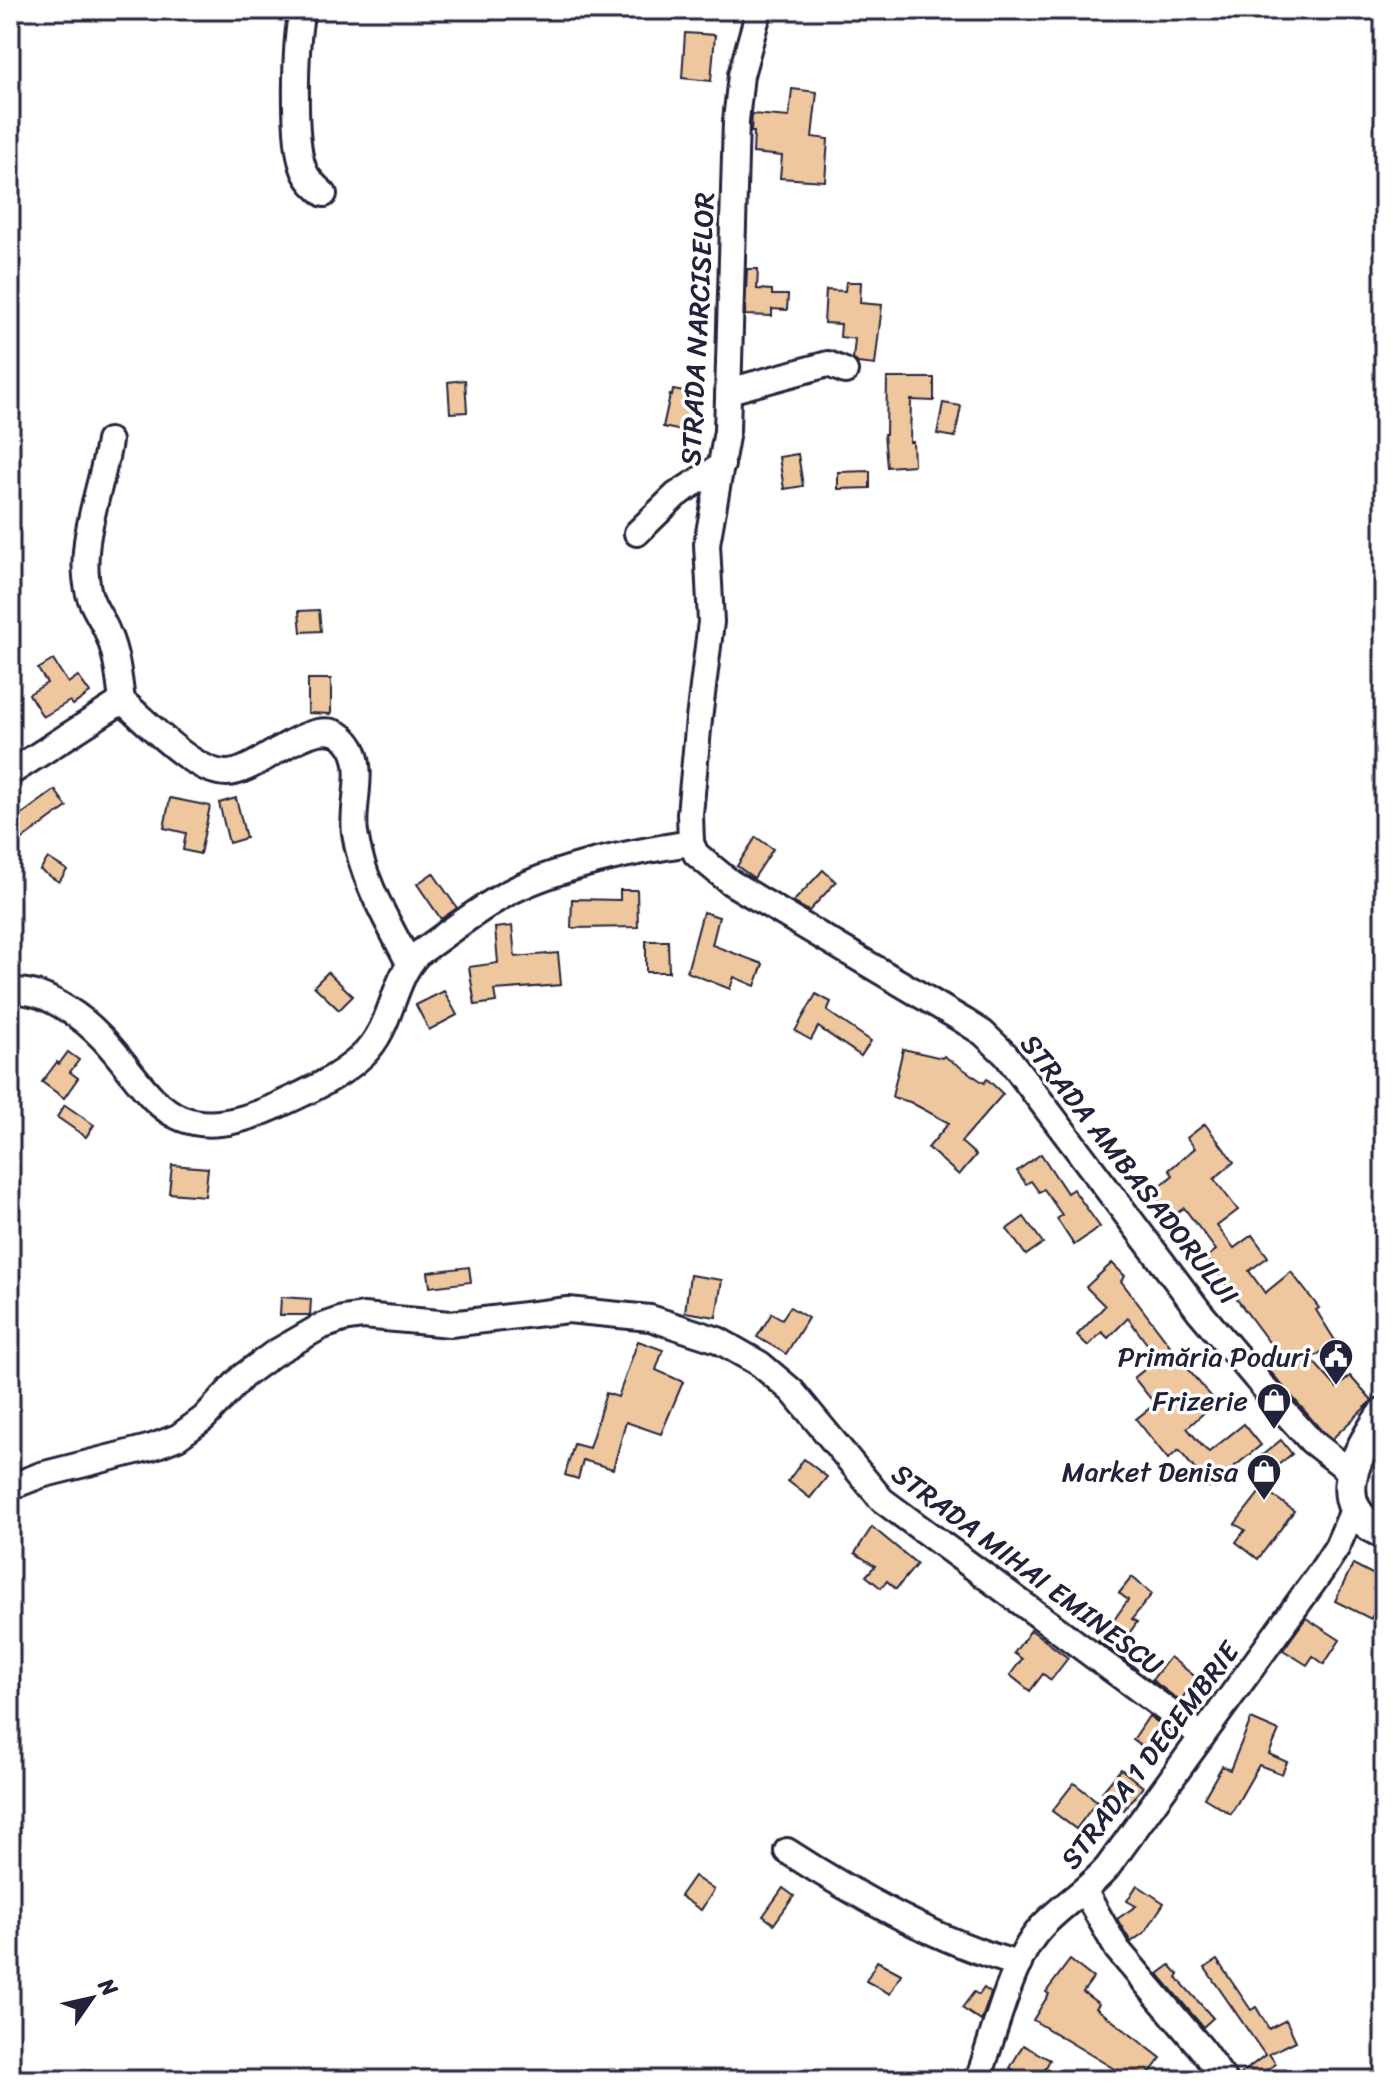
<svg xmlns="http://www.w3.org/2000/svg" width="1394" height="2090" viewBox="0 0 1394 2090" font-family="Sriracha,sans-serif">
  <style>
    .building { fill: #efc79f; stroke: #22223b; stroke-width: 2 }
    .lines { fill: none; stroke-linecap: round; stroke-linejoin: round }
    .minor-casing { stroke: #22223b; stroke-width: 30 }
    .major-casing { stroke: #22223b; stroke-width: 36 }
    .minor { stroke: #fff; stroke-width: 24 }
    .major { stroke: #fff; stroke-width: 30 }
    .labels { text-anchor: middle; stroke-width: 7; stroke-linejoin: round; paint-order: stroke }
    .street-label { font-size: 28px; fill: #22223b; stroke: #fff }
    .poi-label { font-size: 28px; fill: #22223b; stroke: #fff; text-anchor: end }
  </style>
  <rect width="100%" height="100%" fill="#fff"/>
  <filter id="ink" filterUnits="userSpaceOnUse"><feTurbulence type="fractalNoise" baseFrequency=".0125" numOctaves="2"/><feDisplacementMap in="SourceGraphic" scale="16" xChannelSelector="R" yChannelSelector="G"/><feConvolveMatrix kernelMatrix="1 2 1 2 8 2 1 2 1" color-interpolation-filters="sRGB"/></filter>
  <g filter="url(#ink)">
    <g class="building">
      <polygon points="685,33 715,35 711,81 682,78"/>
      <polygon points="792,89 817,92 812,137 828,139 825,181 780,178 782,156 753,153 754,132 751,132 752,114 789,117"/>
      <polygon points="747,269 758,269 757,289 772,290 772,295 788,295 787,310 772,309 772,316 745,315"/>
      <polygon points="846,282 861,282 860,303 882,305 875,365 858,363 853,359 855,339 840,337 841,324 824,323 826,290 845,291"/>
      <polygon points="887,378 934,378 934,401 911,400 910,442 913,442 914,465 887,467 884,434 886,434"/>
      <polygon points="465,380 467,412 450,413 448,382"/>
      <polygon points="673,390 695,394 687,432 663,427 670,395 672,396"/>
      <polygon points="943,403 961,406 955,437 937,434"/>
      <polygon points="798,454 803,486 784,489 779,457"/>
      <polygon points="870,471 870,488 838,489 838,472"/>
      <polygon points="319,610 321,631 301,632 299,611"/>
      <polygon points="53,660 68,683 78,676 90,693 73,705 70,701 43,717 29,694 47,683 38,669"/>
      <polygon points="308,679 331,679 331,714 308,713"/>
      <polygon points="55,790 67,807 10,848 10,797 22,814"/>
      <polygon points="170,798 210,806 200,854 183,850 186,833 164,828"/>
      <polygon points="236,798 246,838 229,843 219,803"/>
      <polygon points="756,837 773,849 754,878 737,866"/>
      <polygon points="48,858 67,870 59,882 40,870"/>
      <polygon points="823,870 836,882 809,911 793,902"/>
      <polygon points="433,873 457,908 441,919 417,884"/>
      <polygon points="620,890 637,890 638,927 571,928 572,899 620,900"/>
      <polygon points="703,912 719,917 712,945 763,964 755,986 734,977 730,989 687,972"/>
      <polygon points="512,926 515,957 558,953 561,985 494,990 496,1002 475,1005 469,967 498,963 495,928"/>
      <polygon points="646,941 668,941 669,972 646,972"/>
      <polygon points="328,972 353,996 339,1010 314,986"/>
      <polygon points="444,991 457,1015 429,1030 416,1005"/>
      <polygon points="816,994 831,1002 827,1011 871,1041 861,1056 818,1027 811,1040 795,1031"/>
      <polygon points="903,1049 942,1058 944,1056 984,1083 987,1079 1003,1094 961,1142 976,1155 959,1175 928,1148 949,1123 910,1102 892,1097"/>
      <polygon points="68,1052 79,1060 70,1072 78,1078 64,1098 42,1082 57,1062 59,1064"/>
      <polygon points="65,1105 94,1125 86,1137 57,1117"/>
      <polygon points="1205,1124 1234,1162 1214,1179 1238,1210 1217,1226 1234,1248 1252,1235 1268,1257 1249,1271 1265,1293 1291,1272 1319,1308 1316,1310 1336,1342 1311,1359 1337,1388 1350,1376 1372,1401 1332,1439 1321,1430 1268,1369 1280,1357 1206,1258 1216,1250 1184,1208 1172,1217 1152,1193 1173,1175 1169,1170 1195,1148 1187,1138"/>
      <polygon points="1041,1154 1067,1193 1073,1189 1100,1227 1074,1245 1057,1219 1062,1215 1044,1189 1039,1192 1031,1181 1026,1184 1017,1171"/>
      <polygon points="172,1165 208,1168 205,1196 169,1193"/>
      <polygon points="1024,1217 1043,1243 1026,1255 1007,1229"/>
      <polygon points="1112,1263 1125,1276 1121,1281 1172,1348 1187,1363 1184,1365 1216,1402 1187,1428 1204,1448 1209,1452 1244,1424 1261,1445 1209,1487 1179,1450 1168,1459 1136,1419 1155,1404 1134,1378 1158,1359 1128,1318 1108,1338 1102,1332 1088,1346 1077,1335 1105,1306 1086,1287"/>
      <polygon points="469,1267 471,1282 430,1287 428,1272"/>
      <polygon points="690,1275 722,1280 716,1317 685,1312"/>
      <polygon points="281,1297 311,1299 310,1315 280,1315"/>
      <polygon points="790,1307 808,1318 786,1354 757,1337 772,1313 782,1319"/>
      <polygon points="638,1341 663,1350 656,1370 683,1382 661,1434 626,1422 613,1469 583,1460 578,1479 565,1475 574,1444 589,1448 606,1393 618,1397"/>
      <polygon points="1281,1440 1292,1454 1270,1471 1260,1457"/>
      <polygon points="804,1459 827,1477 810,1498 788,1481"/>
      <polygon points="1263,1488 1294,1511 1258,1559 1236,1542 1245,1530 1235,1524"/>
      <polygon points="872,1527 917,1564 896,1589 887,1581 881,1588 866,1576 875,1566 855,1553"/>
      <polygon points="1353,1564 1384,1580 1384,1592 1371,1619 1335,1601"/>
      <polygon points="1132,1577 1152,1594 1132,1619 1137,1622 1116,1652 1138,1670 1099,1641 1128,1600 1119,1593"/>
      <polygon points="1306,1618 1340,1640 1324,1664 1313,1656 1307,1665 1283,1650"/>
      <polygon points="1031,1630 1068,1658 1051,1680 1043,1674 1030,1691 1010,1675 1022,1659 1014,1653"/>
      <polygon points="1170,1657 1197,1678 1180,1701 1152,1680"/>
      <polygon points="1149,1716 1171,1732 1155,1756 1133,1740"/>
      <polygon points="1251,1719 1279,1731 1269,1754 1287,1762 1282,1774 1259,1765 1231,1814 1204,1798 1222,1766 1230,1770"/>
      <polygon points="1121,1769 1143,1787 1124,1810 1102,1792"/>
      <polygon points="1074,1783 1097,1801 1076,1829 1052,1811"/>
      <polygon points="694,1876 714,1890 701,1910 680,1896"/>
      <polygon points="1137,1885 1164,1903 1145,1932 1131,1942 1117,1919 1136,1906 1127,1901"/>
      <polygon points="783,1888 794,1896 774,1924 763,1916"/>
      <polygon points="1070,1960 1093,1978 1083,1992 1099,2004 1096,2008 1161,2058 1144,2080 1117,2080 1121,2073 1033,2020 1049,1994 1046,1992"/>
      <polygon points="1217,1960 1251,2010 1256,2007 1269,2029 1286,2020 1296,2041 1269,2054 1276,2064 1252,2080 1239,2080 1238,2076 1265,2055 1205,1968"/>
      <polygon points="877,1961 901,1974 890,1994 866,1981"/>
      <polygon points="1170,1965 1179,1975 1177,1978 1213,2018 1203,2027 1158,1974"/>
      <polygon points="984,1988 991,1993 981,2021 962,2008 974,1992 979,1995"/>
      <polygon points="1023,2045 1050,2060 1039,2080 1033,2080 1010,2068"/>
    </g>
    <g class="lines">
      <g class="minor-casing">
        <g id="minor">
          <path d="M302,10C295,43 292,141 304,170C308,180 316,187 324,194"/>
          <polyline points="759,10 741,75 736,121 727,431 707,544 711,622 699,719 690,814 691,843 696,854 730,882 964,1021 983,1033 1006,1055 1199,1311 1282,1409 1311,1441 1352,1473"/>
          <polyline points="729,391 828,364 845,371"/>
          <path d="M109,441C102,490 76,544 89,594C93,608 103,620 108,634C117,655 119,678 122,701"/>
          <polyline points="637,533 676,495 722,465"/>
          <path d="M10,773L122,701C148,722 193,773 227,773C262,773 324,699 352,748C365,772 351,807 355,833C362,880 388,922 409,963"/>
          <path d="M10,991C32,990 48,997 67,1009C151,1061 145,1164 274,1107C305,1093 339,1078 363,1055C393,1027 391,982 418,954C447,934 475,911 506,894C559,866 631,852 691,843"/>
          <polyline points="10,1487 41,1475 152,1447 178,1437 204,1418 243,1376 273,1354 320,1327 343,1319 363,1316 450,1324 568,1310 650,1318 718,1340 760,1364 792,1391 882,1500 1202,1736"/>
          <path d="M787,1851C853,1894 943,1944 1019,1964"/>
          <polyline points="1085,1892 1117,1949 1201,2048 1224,2080"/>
          <path d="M978,2080C992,2040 1012,1961 1038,1931C1058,1907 1086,1892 1107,1868L1320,1573L1337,1547L1354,1508"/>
        </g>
      </g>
      <g class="major-casing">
        <path id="major" d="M1384,1413C1357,1451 1324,1507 1384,1533"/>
      </g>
      <use href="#minor" class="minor"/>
      <use href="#major" class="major"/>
    </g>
  </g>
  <defs>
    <g id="civic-pin" transform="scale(1.8)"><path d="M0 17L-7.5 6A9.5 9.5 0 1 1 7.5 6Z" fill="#22223b" stroke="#fff"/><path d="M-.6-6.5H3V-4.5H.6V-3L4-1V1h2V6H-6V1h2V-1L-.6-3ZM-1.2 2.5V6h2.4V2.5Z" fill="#fff"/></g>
    <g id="shop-pin" transform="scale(1.8)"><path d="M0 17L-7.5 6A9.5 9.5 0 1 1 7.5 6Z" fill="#22223b" stroke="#fff"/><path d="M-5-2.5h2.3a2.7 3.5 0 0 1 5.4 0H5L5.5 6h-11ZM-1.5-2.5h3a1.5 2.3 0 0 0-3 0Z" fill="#fff"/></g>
  </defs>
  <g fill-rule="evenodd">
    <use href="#civic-pin" x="1336" y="1356"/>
    <use href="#shop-pin" x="1274" y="1400"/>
    <use href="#shop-pin" x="1264" y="1471"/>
  </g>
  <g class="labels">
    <g class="street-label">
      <text transform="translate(697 329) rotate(-87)" y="10">STRADA NARCISELOR</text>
      <text transform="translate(1130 1169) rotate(52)" y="10">STRADA AMBASADORULUI</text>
      <text transform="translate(1028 1569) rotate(37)" y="10">STRADA MIHAI EMINESCU</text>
      <text transform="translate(1149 1755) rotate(-53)" y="10">STRADA 1 DECEMBRIE</text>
    </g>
    <g class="poi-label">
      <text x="1310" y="1366">Primăria Poduri</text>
      <text x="1248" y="1410">Frizerie</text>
      <text x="1238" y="1481">Market Denisa</text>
    </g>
  </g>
  <rect width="1394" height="2090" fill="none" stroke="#fff" stroke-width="40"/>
  <rect x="20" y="20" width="1354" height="2050" fill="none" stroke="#22223b" stroke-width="3" filter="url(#ink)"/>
  <g transform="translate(92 1998) rotate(56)" stroke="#ffffff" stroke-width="6" paint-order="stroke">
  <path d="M0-6L14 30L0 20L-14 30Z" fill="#22223b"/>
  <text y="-12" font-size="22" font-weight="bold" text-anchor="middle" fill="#22223b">N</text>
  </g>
</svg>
